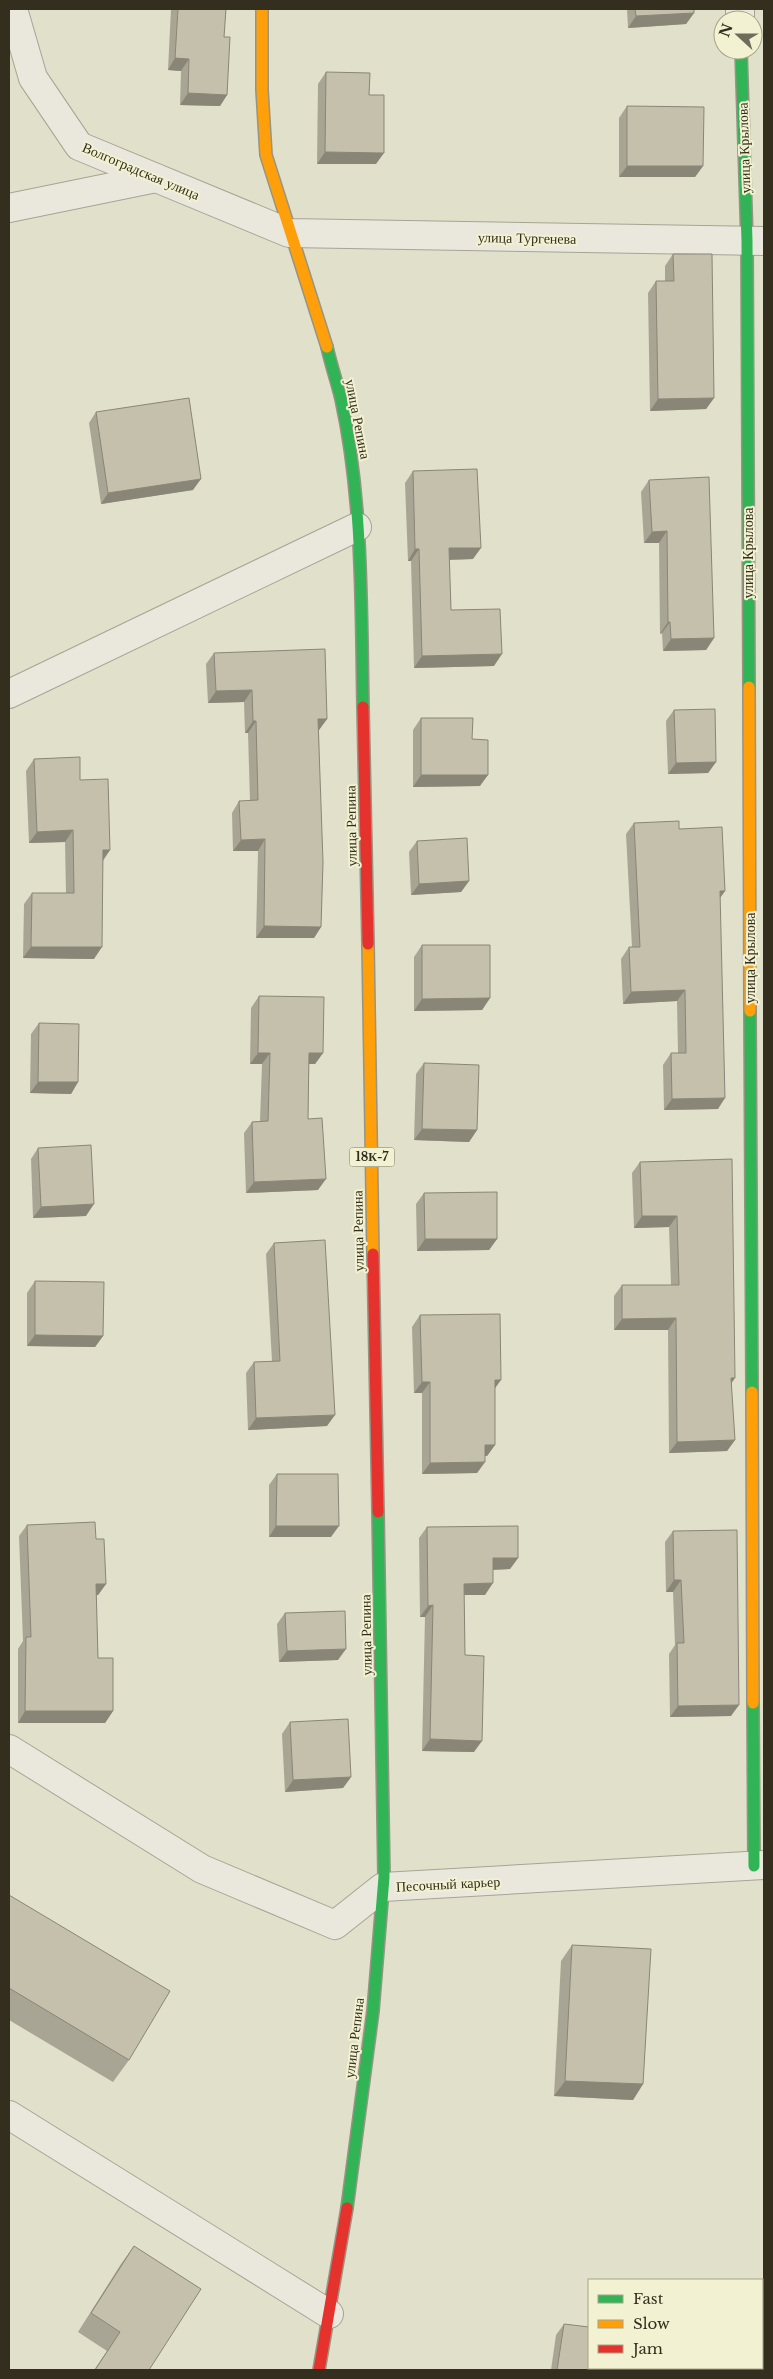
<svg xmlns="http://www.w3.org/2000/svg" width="773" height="2379" viewBox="0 0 773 2379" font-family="'Libre Baskerville',serif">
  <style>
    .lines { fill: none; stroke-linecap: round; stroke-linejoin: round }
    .street-casing { stroke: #a6a494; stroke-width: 30 }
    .fast-casing { stroke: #969484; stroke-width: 14 }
    .slow-casing { stroke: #969484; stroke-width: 14 }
    .jam-casing { stroke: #969484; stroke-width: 14 }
    .street { stroke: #eae8dc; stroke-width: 28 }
    .fast { stroke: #30b455; stroke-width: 11 }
    .slow { stroke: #ff9f0a; stroke-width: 11 }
    .jam { stroke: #e5322d; stroke-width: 11 }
    .wall { fill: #a9a594 }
    .shaded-wall { fill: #898678 }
    .building { fill: #c4c0ac; stroke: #898678 }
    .labels { text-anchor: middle; stroke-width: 4; stroke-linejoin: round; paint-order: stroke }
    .shield { fill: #f2f1d1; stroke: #6c6854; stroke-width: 1 }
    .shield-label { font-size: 12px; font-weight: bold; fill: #332e1e }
    .street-label { font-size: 14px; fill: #332e1e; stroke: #f2f1d1 }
  </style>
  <rect width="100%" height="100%" fill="#e1e0cb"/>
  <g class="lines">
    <g class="street-casing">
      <g id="street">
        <polyline points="13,9 33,78 79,146 289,233 764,241"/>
        <polyline points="740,9 740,20"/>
        <polyline points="9,208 156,178"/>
        <polyline points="9,694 357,527"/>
        <polyline points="9,1749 202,1869 335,1925 383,1887 764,1865"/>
        <polyline points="9,2115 329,2314"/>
      </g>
    </g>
    <g class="fast-casing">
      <g id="fast">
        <polyline points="741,50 747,241 749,687"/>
        <path d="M327,347C331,365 337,382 341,399C363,499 361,605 363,707"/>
        <polyline points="750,1011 752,1392"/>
        <polyline points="753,1703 754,1866"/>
        <polyline points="347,2208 373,2011 384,1877 378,1512"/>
      </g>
    </g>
    <g class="slow-casing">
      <g id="slow">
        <polyline points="262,9 262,90 266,155 327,347"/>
        <polyline points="749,687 750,1011"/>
        <polyline points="368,944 373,1254"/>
        <polyline points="752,1392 753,1703"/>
      </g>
    </g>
    <g class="jam-casing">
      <g id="jam">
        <polyline points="363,707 368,944"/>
        <polyline points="373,1254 378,1512"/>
        <polyline points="319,2370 347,2208"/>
      </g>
    </g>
    <use href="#street" class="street"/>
    <use href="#fast" class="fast"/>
    <use href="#slow" class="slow"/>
    <use href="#jam" class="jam"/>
  </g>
  <g class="wall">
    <polygon points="171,9 226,9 224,37 227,95 220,106 180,105 181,71 168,70"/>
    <polygon points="627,9 694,9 694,13 686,24 628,28"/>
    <polygon points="326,72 369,95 376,164 317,164 318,84"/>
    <polygon points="627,106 703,166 695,177 619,177 619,118"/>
    <polygon points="673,254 714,398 706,409 650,411 648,293 656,281 665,281 665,266"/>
    <polygon points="96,412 193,490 101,504 89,423"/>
    <polygon points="413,471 473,559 449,560 451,610 494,666 414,668 411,561 408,561 405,483"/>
    <polygon points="649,480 714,638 706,650 663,651 662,633 660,634 659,543 644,543 641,492"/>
    <polygon points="214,653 327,719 319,730 321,927 314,938 256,938 258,851 233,851 232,813 239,801 250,801 248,733 245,733 244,702 208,703 206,664"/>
    <polygon points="674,710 716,762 708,773 668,774 666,721"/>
    <polygon points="421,718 472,739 480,786 413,787 413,730"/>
    <polygon points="34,759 80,780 110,850 103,861 94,959 23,958 24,904 32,893 66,893 65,842 29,843 26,771"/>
    <polygon points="634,823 679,829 725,891 720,898 718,1109 664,1110 663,1065 671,1053 678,1053 677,1001 623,1004 621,959 629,947 632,947 626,834"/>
    <polygon points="417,841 469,881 461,892 411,895 409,852"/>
    <polygon points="422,945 490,998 482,1010 414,1011 414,957"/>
    <polygon points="259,996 323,1053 315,1064 309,1064 308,1119 318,1190 246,1193 244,1133 252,1122 260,1121 262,1064 250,1064 251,1008"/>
    <polygon points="39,1023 78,1082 71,1094 30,1093 31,1034"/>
    <polygon points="424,1063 477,1130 469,1142 414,1140 416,1074"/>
    <polygon points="38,1148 86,1216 33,1218 31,1159"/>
    <polygon points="732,1159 731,1384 735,1440 727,1451 669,1453 668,1330 614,1330 614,1296 622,1285 671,1285 669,1227 634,1228 632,1173 640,1162"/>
    <polygon points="424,1193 497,1239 489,1250 417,1251 416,1204"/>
    <polygon points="274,1243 327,1426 248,1430 246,1373 254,1362 272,1361 266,1254"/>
    <polygon points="35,1281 103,1336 95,1347 27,1346 27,1293"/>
    <polygon points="420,1315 495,1389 495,1445 487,1456 485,1456 485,1462 477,1473 422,1474 422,1393 414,1393 412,1327"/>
    <polygon points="277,1474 331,1537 269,1537 269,1485"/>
    <polygon points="27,1525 96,1539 106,1584 98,1595 96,1595 98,1658 113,1711 105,1723 18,1723 18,1649 23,1641 19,1536"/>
    <polygon points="427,1527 518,1558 510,1569 493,1570 485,1595 464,1595 465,1655 474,1752 422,1751 425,1617 420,1617 419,1538"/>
    <polygon points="673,1531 731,1716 670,1717 669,1654 675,1645 673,1592 666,1592 665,1542"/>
    <polygon points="285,1613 338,1660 279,1662 277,1624"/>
    <polygon points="290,1722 351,1777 343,1788 285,1792 282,1734"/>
    <polygon points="9,1895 129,2060 113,2082 9,2020"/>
    <polygon points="572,1945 643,2084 633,2100 554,2096 561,1961"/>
    <polygon points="134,2246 149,2370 94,2370 107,2351 78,2332 121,2264"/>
    <polygon points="564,2324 602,2370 551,2370 556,2335"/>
  </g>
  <g class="shaded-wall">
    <polygon points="694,13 686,24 628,28 636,16"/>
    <polygon points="175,58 189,59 181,71 168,70"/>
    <polygon points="188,93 227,95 220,106 180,105"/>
    <polygon points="325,152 384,153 376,164 317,164"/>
    <polygon points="627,166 703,166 695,177 619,177"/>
    <polygon points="714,398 706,409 650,411 658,399"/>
    <polygon points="201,479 193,490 101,504 108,493"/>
    <polygon points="667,531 659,543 644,543 652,532"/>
    <polygon points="449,548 481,548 473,559 441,560"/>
    <polygon points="415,549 419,549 411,561 408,561"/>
    <polygon points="668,622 670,622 662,633 660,634"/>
    <polygon points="714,638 706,650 663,651 671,639"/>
    <polygon points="502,654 494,666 414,668 422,656"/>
    <polygon points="252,690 244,702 208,703 216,691"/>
    <polygon points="318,719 327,719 319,730 310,730"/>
    <polygon points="253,721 256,721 248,733 245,733"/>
    <polygon points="716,762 708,773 668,774 676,763"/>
    <polygon points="421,775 488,775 480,786 413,787"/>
    <polygon points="73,830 65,842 29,843 37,832"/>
    <polygon points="265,839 258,851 233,851 241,840"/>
    <polygon points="103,850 110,850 102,861"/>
    <polygon points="469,881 461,892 411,895 419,884"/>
    <polygon points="720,891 725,891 717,902"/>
    <polygon points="264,926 321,927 314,938 256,938"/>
    <polygon points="31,947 102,947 94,959 23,958"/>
    <polygon points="685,990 677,1001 623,1004 631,992"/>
    <polygon points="490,998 482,1010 414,1011 422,999"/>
    <polygon points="258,1053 270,1053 262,1064 250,1064"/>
    <polygon points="309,1053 323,1053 315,1064 301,1064"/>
    <polygon points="38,1082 78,1082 71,1094 30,1093"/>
    <polygon points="725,1098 718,1109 664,1110 672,1099"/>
    <polygon points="422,1129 477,1130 469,1142 414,1140"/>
    <polygon points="326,1179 318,1190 246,1193 254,1182"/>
    <polygon points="94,1204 86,1216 33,1218 41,1207"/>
    <polygon points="642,1216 677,1216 669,1227 634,1228"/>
    <polygon points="425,1239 497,1239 489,1250 417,1251"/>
    <polygon points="676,1318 668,1330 614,1330 622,1319"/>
    <polygon points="35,1335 103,1336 95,1347 27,1346"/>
    <polygon points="731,1378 735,1378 727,1390"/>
    <polygon points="495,1380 501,1380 493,1391"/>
    <polygon points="422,1382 430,1382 422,1393 414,1393"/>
    <polygon points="335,1415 327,1426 248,1430 256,1418"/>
    <polygon points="735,1440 727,1451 669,1453 677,1442"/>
    <polygon points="485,1445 495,1445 487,1456 477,1456"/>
    <polygon points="485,1462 477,1473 422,1474 430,1463"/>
    <polygon points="276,1526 339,1526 331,1537 269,1537"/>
    <polygon points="493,1558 518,1558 510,1569 486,1570"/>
    <polygon points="674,1580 681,1580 673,1592 666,1592"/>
    <polygon points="493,1583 485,1595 456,1595 464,1584"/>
    <polygon points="96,1584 106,1584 98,1595 88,1596"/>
    <polygon points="433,1605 425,1617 420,1617 428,1606"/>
    <polygon points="346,1649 338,1660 279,1662 287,1651"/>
    <polygon points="739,1705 731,1716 670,1717 678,1706"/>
    <polygon points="25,1711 113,1711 105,1723 18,1723"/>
    <polygon points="430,1739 482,1741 474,1752 422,1751"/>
    <polygon points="351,1777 343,1788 285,1792 293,1780"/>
    <polygon points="565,2081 643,2084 633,2100 554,2096"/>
  </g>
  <g class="building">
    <polygon points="178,9 226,9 224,37 230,37 227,95 188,93 189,59 175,58"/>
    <polygon points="635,9 694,9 694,13 636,16"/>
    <polygon points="326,72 370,73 369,95 384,95 384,153 325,152"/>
    <polygon points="627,106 704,107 703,166 627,166"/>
    <polygon points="673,254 712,254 714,398 658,399 656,281 674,281"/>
    <polygon points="189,398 201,479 108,493 96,412"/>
    <polygon points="477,469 481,548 449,548 451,610 500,609 502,654 422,656 419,549 415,549 413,471"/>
    <polygon points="709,477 714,638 671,639 670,622 668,622 667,531 652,532 649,480"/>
    <polygon points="325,649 327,719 318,719 323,862 321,927 264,926 265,839 241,840 239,801 258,800 256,721 253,721 252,690 216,691 214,653"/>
    <polygon points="715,709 716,762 676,763 674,710"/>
    <polygon points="421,718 473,718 472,739 488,740 488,775 421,775"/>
    <polygon points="80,757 80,780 108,779 110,850 103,850 102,947 31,947 32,893 74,893 73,830 37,832 34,759"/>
    <polygon points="679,821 679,829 722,827 725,891 720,891 725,1098 672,1099 671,1053 686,1053 685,990 631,992 629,947 640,947 634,823"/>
    <polygon points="467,838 469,881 419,884 417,841"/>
    <polygon points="422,945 490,945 490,998 422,999"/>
    <polygon points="259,996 324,997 323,1053 309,1053 308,1119 322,1118 326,1179 254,1182 252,1122 268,1121 270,1053 258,1053"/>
    <polygon points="39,1023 79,1024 78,1082 38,1082"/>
    <polygon points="424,1063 479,1065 477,1130 422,1129"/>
    <polygon points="91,1145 94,1204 41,1207 38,1148"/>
    <polygon points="732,1159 735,1378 731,1378 735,1440 677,1442 676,1318 622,1319 622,1285 679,1285 677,1216 642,1216 640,1162"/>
    <polygon points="497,1192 497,1239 425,1239 424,1193"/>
    <polygon points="325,1240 335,1415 256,1418 254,1362 280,1361 274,1243"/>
    <polygon points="35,1281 104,1282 103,1336 35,1335"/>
    <polygon points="500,1314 501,1380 495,1380 495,1445 485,1445 485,1462 430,1463 430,1382 422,1382 420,1315"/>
    <polygon points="277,1474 338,1474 339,1526 276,1526"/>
    <polygon points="95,1522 96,1539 104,1539 106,1584 96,1584 98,1658 113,1658 113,1711 25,1711 26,1637 31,1637 27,1525"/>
    <polygon points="518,1526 518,1558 493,1558 493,1583 464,1584 465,1655 484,1656 482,1741 430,1739 433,1605 428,1606 427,1527"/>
    <polygon points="737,1530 739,1705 678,1706 677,1643 684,1643 681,1580 674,1580 673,1531"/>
    <polygon points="345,1611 346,1649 287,1651 285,1613"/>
    <polygon points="348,1719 351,1777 293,1780 290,1722"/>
    <polygon points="9,1895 170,1991 129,2060 9,1988"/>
    <polygon points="572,1945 651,1949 643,2084 565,2081"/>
    <polygon points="134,2246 201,2289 149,2370 95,2370 120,2332 91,2313"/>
    <polygon points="564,2324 589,2327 589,2368 603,2368 602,2370 557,2370"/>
  </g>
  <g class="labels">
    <rect class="shield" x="349.5" y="1147.5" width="45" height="19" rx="4"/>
    <g class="shield-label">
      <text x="372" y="1161">18К-7</text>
    </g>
    <g class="street-label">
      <text transform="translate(744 148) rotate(-92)" y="5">улица Крылова</text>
      <text transform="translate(141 171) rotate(23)" y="5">Волгоградская улица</text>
      <text transform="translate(527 238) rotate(1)" y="5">улица Тургенева</text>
      <text transform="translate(358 419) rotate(79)" y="5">улица Репина</text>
      <text transform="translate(748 553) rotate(-90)" y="5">улица Крылова</text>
      <text transform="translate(351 826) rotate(-91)" y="5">улица Репина</text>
      <text transform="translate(750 958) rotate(-90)" y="5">улица Крылова</text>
      <text transform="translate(358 1231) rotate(-91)" y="5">улица Репина</text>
      <text transform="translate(366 1635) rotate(-91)" y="5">улица Репина</text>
      <text transform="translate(448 1884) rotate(-3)" y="5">Песочный карьер</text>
      <text transform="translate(354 2038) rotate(-83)" y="5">улица Репина</text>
    </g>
  </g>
  <rect width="773" height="2379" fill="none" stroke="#332e1e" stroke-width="20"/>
  <rect x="588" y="2279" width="175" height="90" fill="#f2f1d1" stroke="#a6a389"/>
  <rect x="598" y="2295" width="25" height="8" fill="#30b455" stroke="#a6a389"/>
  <text x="633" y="2304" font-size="15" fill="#332e1e">Fast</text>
  <rect x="598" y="2320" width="25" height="8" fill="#ff9f0a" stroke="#a6a389"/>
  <text x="633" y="2329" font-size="15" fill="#332e1e">Slow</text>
  <rect x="598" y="2345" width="25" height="8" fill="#e5322d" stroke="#a6a389"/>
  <text x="633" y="2354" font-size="15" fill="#332e1e">Jam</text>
  <g transform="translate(738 35) rotate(291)"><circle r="24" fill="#f2f1d1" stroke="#a6a389"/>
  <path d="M0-4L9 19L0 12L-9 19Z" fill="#706c5b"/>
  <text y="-8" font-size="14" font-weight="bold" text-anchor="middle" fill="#332e1e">N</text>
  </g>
</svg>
